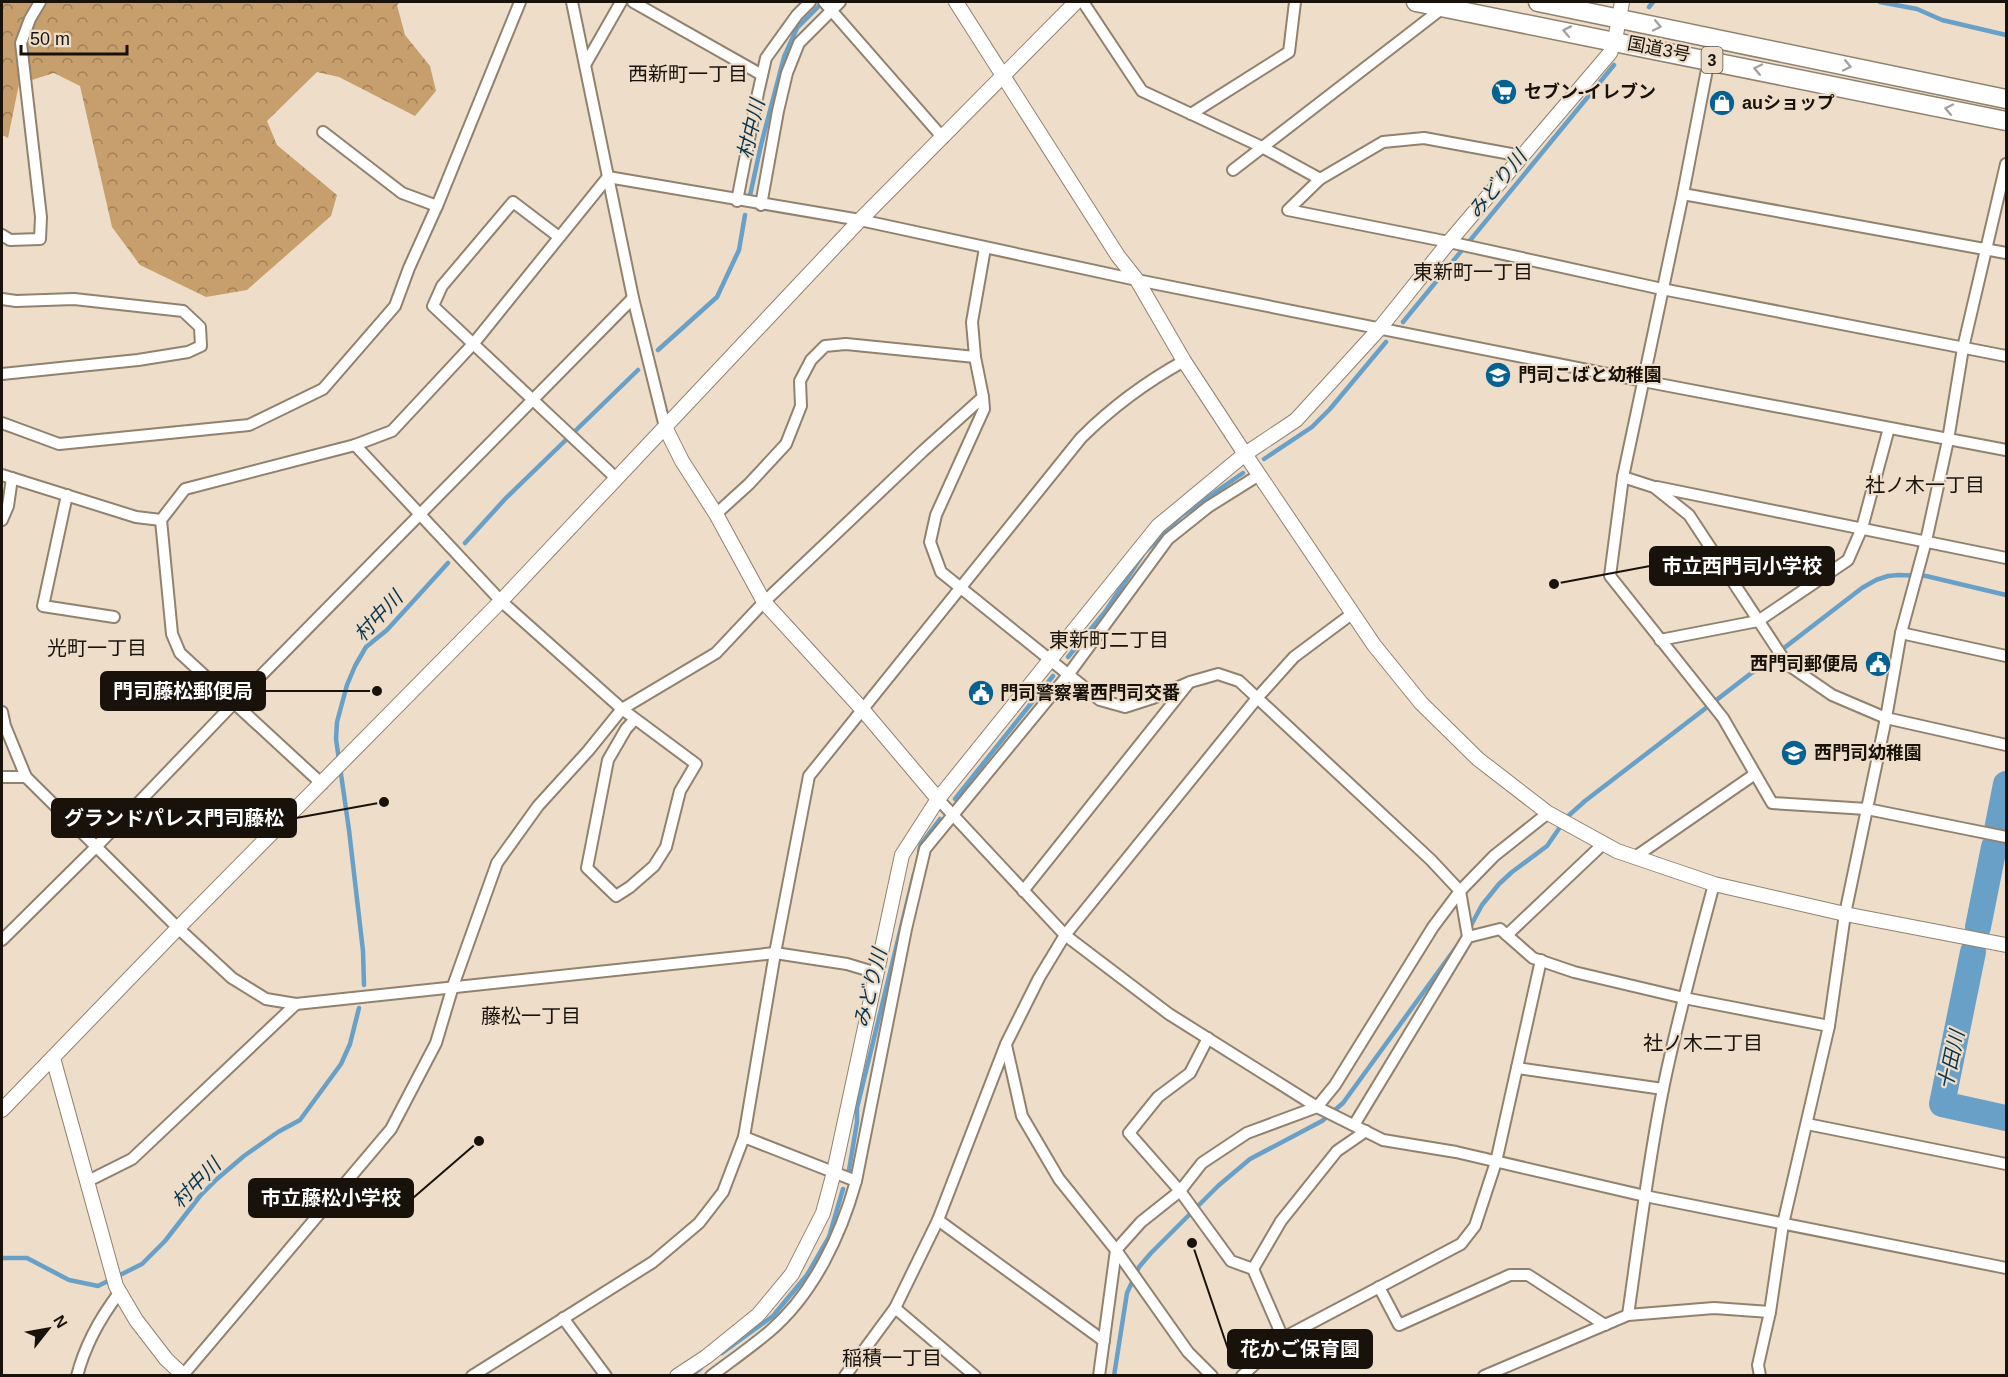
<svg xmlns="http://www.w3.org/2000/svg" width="2008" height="1377" viewBox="0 0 2008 1377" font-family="Helvetica,'Noto Sans JP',sans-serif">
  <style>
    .forest { fill: url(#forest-crowns) }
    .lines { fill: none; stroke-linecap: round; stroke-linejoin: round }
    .stream { stroke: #69a0c8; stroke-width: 4.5 }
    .river { stroke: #69a0c8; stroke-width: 26 }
    .minor-casing { stroke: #91826f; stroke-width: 14 }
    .tertiary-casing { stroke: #91826f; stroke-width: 16 }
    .trunk-casing { stroke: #91826f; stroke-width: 21 }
    .minor { stroke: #fff; stroke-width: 10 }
    .tertiary { stroke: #fff; stroke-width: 14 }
    .trunk { stroke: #fff; stroke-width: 18 }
    .oneway { stroke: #a3a09d }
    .labels { text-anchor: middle; stroke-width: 4.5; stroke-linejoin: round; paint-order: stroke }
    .shield { fill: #eeddc8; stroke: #584f44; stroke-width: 1.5 }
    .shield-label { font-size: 16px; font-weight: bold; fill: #18120b }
    .street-label { font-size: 18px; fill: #18120b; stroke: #eeddc8 }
    .poi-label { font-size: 18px; font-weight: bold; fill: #18120b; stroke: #eeddc8; text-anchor: start }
    .neighbourhood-label { font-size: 20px; fill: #18120b; stroke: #eeddc8 }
    .water-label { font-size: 20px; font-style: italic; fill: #083651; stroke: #eeddc8 }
    .leader { fill: none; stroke: #18120b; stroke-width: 2 }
    .callout-dot { fill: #18120b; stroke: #eeddc8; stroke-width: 2 }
    .callout { fill: #18120b; stroke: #18120b; stroke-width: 2 }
    .callout-label { font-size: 20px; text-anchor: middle; font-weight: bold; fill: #fff }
  </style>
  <defs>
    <pattern id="forest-crowns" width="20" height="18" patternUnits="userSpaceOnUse" patternTransform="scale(1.5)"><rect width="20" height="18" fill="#c79f6c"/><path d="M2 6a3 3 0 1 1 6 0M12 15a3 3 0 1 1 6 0" fill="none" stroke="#a18057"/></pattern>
  </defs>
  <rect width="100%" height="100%" fill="#eeddc8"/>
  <polygon class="forest" points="2,2 400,2 397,5 405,35 430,66 436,91 415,116 339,77 317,72 267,121 277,145 337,195 331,216 247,290 206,297 140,265 112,227 80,86 54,73 19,84 8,138 2,135"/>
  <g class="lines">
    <g class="stream">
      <polyline points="1880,2 1917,9 1942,20 2006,35"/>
      <polyline points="1649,7 1653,2"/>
      <polyline points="749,200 761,145 784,57 797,28 821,4"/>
      <polyline points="1403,322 1614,65"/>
      <polyline points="658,350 717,297 739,250 745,215"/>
      <polyline points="1264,459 1312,427 1330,409 1386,342"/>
      <polyline points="465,543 506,498 638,370"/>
      <polyline points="1068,657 1105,612 1144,553 1181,516 1243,473"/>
      <polyline points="955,799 1053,676"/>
      <polyline points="919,851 921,844 940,819"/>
      <polyline points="1469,929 1482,905 1499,884 1512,872 1547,846 1567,817 1585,801 1862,588 1876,580 1888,576 1898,575 1926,576 2006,595"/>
      <polyline points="364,985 363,951 349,830 336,739 337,722 347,685 355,666 366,647 387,630 448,563"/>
      <polyline points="849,1170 857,1122 857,1108 914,874"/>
      <polyline points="2,1258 27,1258 69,1280 98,1286 142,1264 165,1241 200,1196 217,1179 244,1156 278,1132 300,1120 341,1064 350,1044 359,1008"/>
      <polyline points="722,1353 773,1316 807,1275 829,1237 843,1189"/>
      <polyline points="691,1376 701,1368"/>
      <polyline points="1114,1376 1127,1293 1139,1267 1151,1253 1218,1186 1250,1159 1322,1121 1343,1103 1457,946"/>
    </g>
    <g class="river">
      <polyline points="1997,830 2006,784"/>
      <polyline points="1978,927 1994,847"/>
      <polyline points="1973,952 1942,1104 2006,1118"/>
    </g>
    <g class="minor-casing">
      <g id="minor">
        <polyline points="572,2 633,298 665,427"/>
        <polyline points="633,2 762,75"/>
        <polyline points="824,2 943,138"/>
        <polyline points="1083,2 1142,91 1262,147 1320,179 1383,142 1424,138 1522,156"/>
        <polyline points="1709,59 1683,194 1623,477 1654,487 1689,515 1787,664 1832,695 1886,718 2006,745"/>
        <polyline points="585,65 621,2"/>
        <polyline points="1191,114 1289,52 1295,2"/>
        <polyline points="323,132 402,193 437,206"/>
        <polyline points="1233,170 1444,7"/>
        <polyline points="608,177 860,220 1137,280 1643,381 2006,450"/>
        <polyline points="1320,179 1288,210 1449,242 1662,289 2006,356"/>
        <polyline points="1683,194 2006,253"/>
        <polyline points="737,201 758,93 766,58 797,15 810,2"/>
        <polyline points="761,205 778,111 787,73 799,43 840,2"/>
        <polyline points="2,235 10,240 40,239 41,217 21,43 30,19 40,2"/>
        <polyline points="559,237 513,202 442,286 433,306 616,478"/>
        <polyline points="2,299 16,301 74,299 183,311 200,327 201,346 188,352 138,360 2,374"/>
        <polyline points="983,397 984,409 936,515 930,542 941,572 1100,700 1125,707 1153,698 1190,682 1218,674 1239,681 1431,860 1460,891 1468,937 1500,929 1533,958 1574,972 1684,998 1829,1026"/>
        <polyline points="2,423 59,444 249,425 323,389 395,306 409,268 437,206 520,2"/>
        <polyline points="355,445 501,601 622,709 696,764 680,791 666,847 654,866 630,887 616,896 587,868 608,760 626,729 635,719"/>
        <polyline points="2,475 136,517 161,520"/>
        <polyline points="1623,477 1610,576 1723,718 1772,803 1867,809 2006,837"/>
        <polyline points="1657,487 2006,558"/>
        <polyline points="67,495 43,606 114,617"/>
        <polyline points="716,514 749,484 786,444 801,406 800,381 811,360 825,346 846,344 975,357"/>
        <polyline points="2,520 8,506 12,478"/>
        <polyline points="1901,633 2006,656"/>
        <polyline points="1660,640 1758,621 1848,560 1862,528 1889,428"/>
        <polyline points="2,712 5,726 26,777 178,928 232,978 266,999 296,1004 775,953 847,964 877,973"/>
        <polyline points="2,777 26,777"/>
        <polyline points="322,784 180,653 172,634 161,520 185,489 355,445 392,431 474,343 608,177"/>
        <polyline points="938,799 1065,935 1169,1014 1317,1107 1383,1140 1456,1152 1645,1196 2006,1268"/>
        <polyline points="1635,857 1755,774"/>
        <polyline points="1023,891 1188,684"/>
        <polyline points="1507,935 1604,843"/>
        <polyline points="2,940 97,846 235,702 633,298"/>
        <polyline points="1208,1038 1190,1073 1158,1097 1129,1133 1180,1191 1231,1261 1253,1269 1283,1338"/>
        <polyline points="1006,1045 1022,1116 1059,1179 1116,1250 1188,1352 1212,1376"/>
        <polyline points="1517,1068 1663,1089"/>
        <polyline points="1807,1124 2006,1164"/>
        <polyline points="1354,1125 1468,937"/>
        <polyline points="88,1181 132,1159 296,1004"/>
        <polyline points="856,1181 906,929 925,849 1068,675 1168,539 1208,507 1259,475"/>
        <polyline points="938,1220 1104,1341"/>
        <polyline points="1253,1269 1281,1221 1337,1151 1366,1131"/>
        <polyline points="1379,1287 1399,1325 1510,1275 1528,1275 1605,1325"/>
        <polyline points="895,1308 975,1376"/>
        <path d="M1628,1315C1639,1239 1648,1163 1663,1089C1677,1020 1696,952 1714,884"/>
        <polyline points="563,1318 606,1376"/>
        <polyline points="183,1375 391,1129 436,1043 453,986 497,863 538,806 588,751 622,709 716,653 764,602 923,451 983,397 975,357 972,322 985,248"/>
        <path d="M77,1376C85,1345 100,1318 119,1293"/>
        <path d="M472,1376L653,1262L699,1223L723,1192L744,1137L775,953L809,776L1081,438C1112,407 1146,382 1184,361"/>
        <path d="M711,1376C731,1361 751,1347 770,1331C814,1293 841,1235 856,1181L744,1137"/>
        <polyline points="845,1376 895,1308 938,1220 1006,1044 1039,978 1065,935 1258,697 1294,657 1353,613"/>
        <polyline points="1099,1376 1116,1250 1141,1222 1180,1191 1202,1163 1247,1133 1317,1107 1335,1085 1433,927 1460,891 1494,856 1548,813"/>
        <polyline points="1242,1376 1283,1338 1461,1244 1475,1226 1496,1162 1541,960"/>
        <polyline points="1484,1376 1628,1315 1714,1308 1770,1312"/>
        <polyline points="1760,1376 1758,1365 1770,1312 1783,1224 1829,1026 1845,914 1886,718 1901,633 1926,541 1948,440 1963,348 2006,164"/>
      </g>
    </g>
    <g class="tertiary-casing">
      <g id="tertiary">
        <polyline points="956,2 1118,256 1137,280 1184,361 1245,454 1374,645 1421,703 1478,759 1548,813 1617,851 1714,884 1845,914 2006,945"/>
        <polyline points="665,427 682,461 716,514 764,602 862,709 938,799"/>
        <polyline points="53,1058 116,1286 136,1320 166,1359 184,1376"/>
        <polyline points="2,1110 178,928 501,601 860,220 1076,2"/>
        <polyline points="677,1376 706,1357 758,1315 792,1274 823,1213 834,1172 902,855 938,799 1158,526 1245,454 1296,420 1380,328 1449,242 1610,53 1615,40 1622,2"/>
      </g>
    </g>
    <g class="trunk-casing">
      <g id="trunk">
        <polyline points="1416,2 2006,121"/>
        <polyline points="1538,2 2006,99"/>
      </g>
    </g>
    <use href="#minor" class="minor"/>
    <use href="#tertiary" class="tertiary"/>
    <use href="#trunk" class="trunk"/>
  </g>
  <defs><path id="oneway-chevron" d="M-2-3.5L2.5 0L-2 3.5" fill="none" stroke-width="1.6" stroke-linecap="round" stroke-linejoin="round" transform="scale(1.5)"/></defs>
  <g class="oneway">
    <use href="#oneway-chevron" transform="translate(1657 26) rotate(12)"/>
    <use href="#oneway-chevron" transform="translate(1567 31) rotate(-169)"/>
    <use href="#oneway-chevron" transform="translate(1847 66) rotate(12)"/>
    <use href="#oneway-chevron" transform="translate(1758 69) rotate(-168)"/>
    <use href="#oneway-chevron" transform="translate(1949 109) rotate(-168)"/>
  </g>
  <defs>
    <g id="supermarket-disc" transform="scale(1.35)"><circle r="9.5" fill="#056192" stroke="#eeddc8"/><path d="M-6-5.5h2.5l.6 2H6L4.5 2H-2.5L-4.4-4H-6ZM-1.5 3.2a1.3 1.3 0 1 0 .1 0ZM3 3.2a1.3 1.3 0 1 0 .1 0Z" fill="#fff"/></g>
    <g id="shop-disc" transform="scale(1.35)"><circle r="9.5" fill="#056192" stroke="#eeddc8"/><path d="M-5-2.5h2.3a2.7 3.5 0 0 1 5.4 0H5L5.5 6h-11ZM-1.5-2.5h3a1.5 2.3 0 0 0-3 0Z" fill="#fff"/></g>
    <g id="school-disc" transform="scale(1.35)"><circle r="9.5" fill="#056192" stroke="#eeddc8"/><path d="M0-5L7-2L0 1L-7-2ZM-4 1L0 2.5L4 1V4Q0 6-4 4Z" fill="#fff"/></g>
    <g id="civic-disc" transform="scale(1.35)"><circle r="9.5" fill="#056192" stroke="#eeddc8"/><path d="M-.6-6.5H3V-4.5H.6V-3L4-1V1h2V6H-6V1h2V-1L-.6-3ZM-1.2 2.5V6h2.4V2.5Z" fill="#fff"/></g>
  </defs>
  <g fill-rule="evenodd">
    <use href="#supermarket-disc" x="1504" y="92"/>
    <use href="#shop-disc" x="1722" y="103"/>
    <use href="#school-disc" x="1498" y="375"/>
    <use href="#civic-disc" x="1878" y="664"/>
    <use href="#civic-disc" x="981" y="693"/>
    <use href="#school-disc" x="1794" y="753"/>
  </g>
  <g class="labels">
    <rect class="shield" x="1701.5" y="47" width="21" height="26" rx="4.5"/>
    <g class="shield-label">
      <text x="1712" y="66">3</text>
    </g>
    <g class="street-label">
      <text transform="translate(1659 49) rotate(11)" y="6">国道3号</text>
    </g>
    <g class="poi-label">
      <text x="1524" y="98">セブン-イレブン</text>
      <text x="1742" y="109">auショップ</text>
      <text x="1518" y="381">門司こばと幼稚園</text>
      <text x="1858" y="670" text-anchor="end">西門司郵便局</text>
      <text x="1000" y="699">門司警察署西門司交番</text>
      <text x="1814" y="759">西門司幼稚園</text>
    </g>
    <g class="neighbourhood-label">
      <text x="688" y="81">西新町一丁目</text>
      <text x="1473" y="279">東新町一丁目</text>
      <text x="1925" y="492">社ノ木一丁目</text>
      <text x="1109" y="647">東新町二丁目</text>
      <text x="97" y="655">光町一丁目</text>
      <text x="531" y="1023">藤松一丁目</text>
      <text x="1703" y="1050">社ノ木二丁目</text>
      <text x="892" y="1365">稲積一丁目</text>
    </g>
    <g class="water-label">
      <text transform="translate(751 129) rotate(-77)" y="7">村中川</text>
      <text transform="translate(1497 184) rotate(-51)" y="7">みどり川</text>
      <text transform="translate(378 616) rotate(-47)" y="7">村中川</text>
      <text transform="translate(870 988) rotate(-76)" y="7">みどり川</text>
      <text transform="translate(1951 1060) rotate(-78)" y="7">十田川</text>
      <text transform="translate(196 1183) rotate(-46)" y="7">村中川</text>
    </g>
  </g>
  <path class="leader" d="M1554 584L1650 566M377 691L265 691M384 802L296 818M479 1141L413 1198M1192 1243L1228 1349"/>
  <g class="callout-dot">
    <circle cx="1554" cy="584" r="6"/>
    <circle cx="377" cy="691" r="6"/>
    <circle cx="384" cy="802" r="6"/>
    <circle cx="479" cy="1141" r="6"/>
    <circle cx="1192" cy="1243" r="6"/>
  </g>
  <g class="callout">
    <rect x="1650" y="547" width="184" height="38" rx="6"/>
    <rect x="101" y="672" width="164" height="38" rx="6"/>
    <rect x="52" y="799" width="244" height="38" rx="6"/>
    <rect x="249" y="1179" width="164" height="38" rx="6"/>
    <rect x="1228" y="1330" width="144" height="38" rx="6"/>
  </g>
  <g class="callout-label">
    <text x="1742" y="573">市立西門司小学校</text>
    <text x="183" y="698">門司藤松郵便局</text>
    <text x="174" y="825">グランドパレス門司藤松</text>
    <text x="331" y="1205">市立藤松小学校</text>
    <text x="1300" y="1356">花かご保育園</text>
  </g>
  <rect width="2008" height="1377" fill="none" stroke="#18120b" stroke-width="6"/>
  <g transform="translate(48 1329) rotate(59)" stroke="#eeddc8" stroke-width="4.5" paint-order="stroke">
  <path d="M0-4.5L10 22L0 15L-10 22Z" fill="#18120b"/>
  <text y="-9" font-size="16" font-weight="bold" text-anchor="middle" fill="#18120b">N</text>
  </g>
  <path d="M21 45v9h106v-9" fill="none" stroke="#18120b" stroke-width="3"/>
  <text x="30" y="45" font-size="18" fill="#18120b" stroke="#eeddc8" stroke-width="4.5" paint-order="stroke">50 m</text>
</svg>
